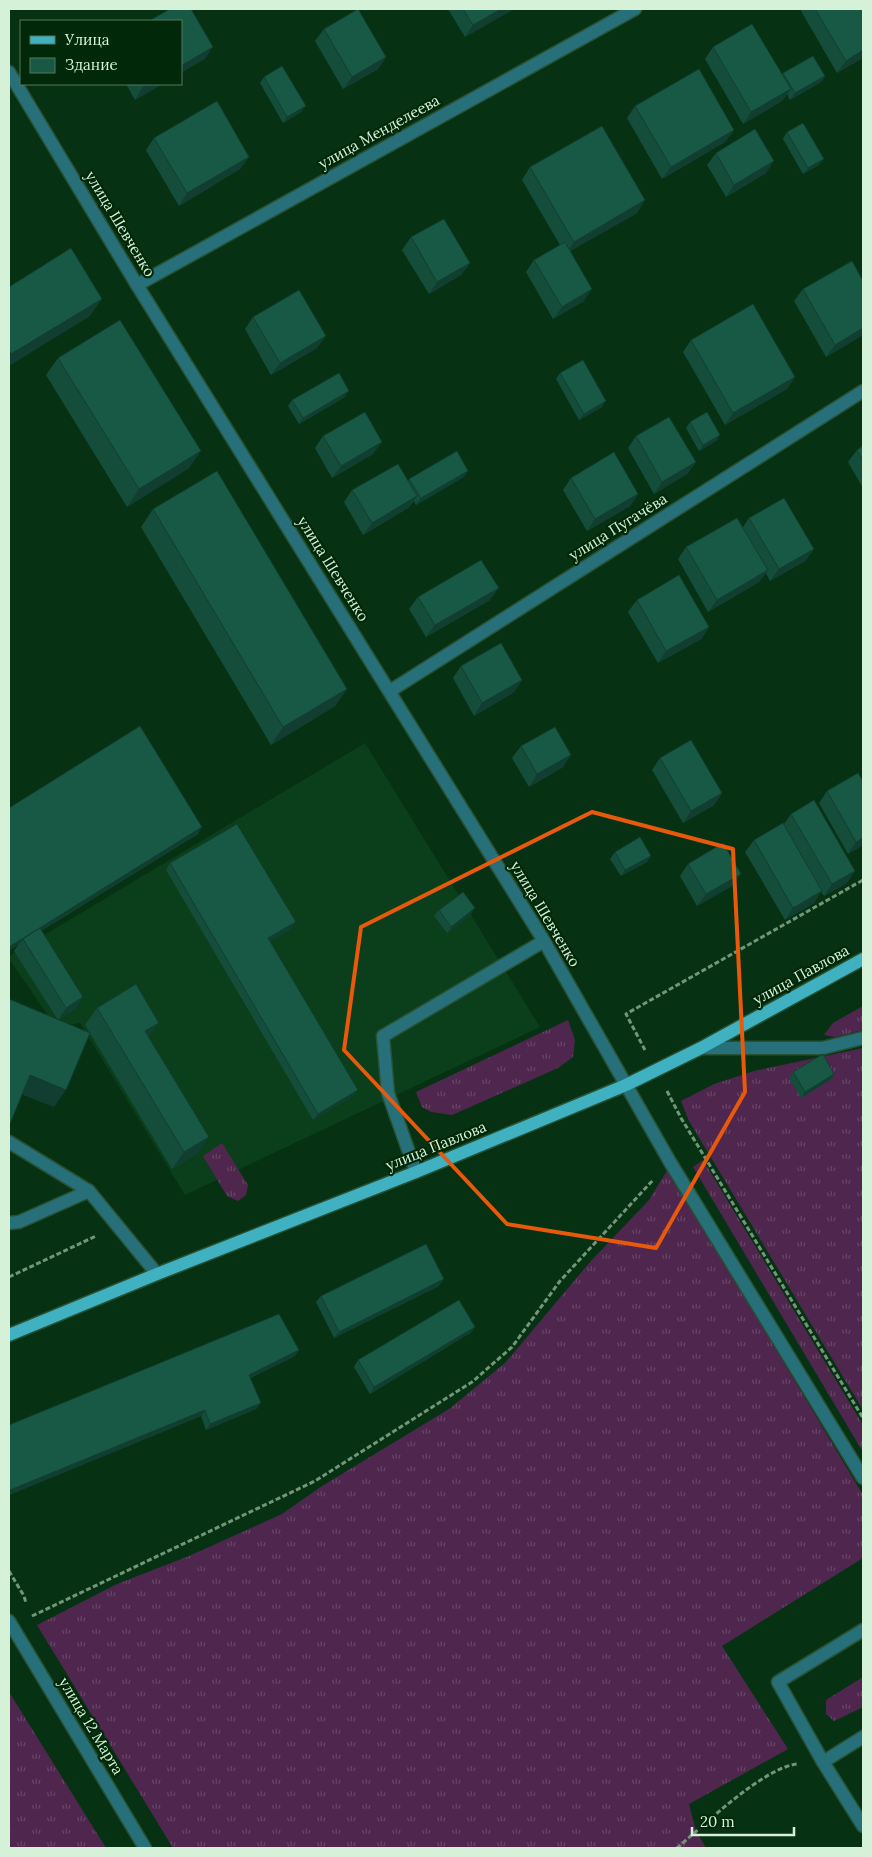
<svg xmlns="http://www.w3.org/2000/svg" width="872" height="1857" viewBox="0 0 872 1857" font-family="Lora,serif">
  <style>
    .built { fill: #0b3e1a }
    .grass { fill: url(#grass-tufts) }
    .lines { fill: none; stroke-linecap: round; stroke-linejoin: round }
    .minor-casing { stroke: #275133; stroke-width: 15 }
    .major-casing { stroke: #275133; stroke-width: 15 }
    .path { stroke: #72967a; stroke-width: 3; stroke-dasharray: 5 2.5; stroke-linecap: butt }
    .minor { stroke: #27707a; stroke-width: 12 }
    .major { stroke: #40b1c1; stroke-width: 12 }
    .wall { fill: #154d3b }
    .shaded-wall { fill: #113e30 }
    .building { fill: #185945; stroke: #113e30 }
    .marked { fill: none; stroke: #e8590c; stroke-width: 4; stroke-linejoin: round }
    .labels { text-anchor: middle; stroke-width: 4.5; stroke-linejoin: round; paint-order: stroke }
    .street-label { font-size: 15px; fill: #d5f2d8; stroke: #002809 }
  </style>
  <defs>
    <pattern id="grass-tufts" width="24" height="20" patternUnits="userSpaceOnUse" patternTransform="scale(1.25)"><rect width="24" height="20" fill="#4f264e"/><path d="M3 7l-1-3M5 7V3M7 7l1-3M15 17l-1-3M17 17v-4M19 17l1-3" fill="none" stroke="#674667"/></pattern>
  </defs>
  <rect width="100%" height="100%" fill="#063213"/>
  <polygon class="built" points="365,743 540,1027 185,1195 80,1023 56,1027 9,959 9,956"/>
  <g class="grass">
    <polygon points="863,1006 863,1030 835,1037 824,1035 833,1023"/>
    <polygon points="568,1020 575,1040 573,1057 558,1068 452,1115 431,1112 422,1107 416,1092"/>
    <polygon points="863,1048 863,1410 689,1121 681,1101 714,1084 754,1071"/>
    <polygon points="222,1143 248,1185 246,1195 238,1201 227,1196 203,1156"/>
    <polygon points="703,1160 863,1425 863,1452 693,1167"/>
    <polygon points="668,1169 863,1495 863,1558 722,1646 788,1749 689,1804 696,1831 706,1848 173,1848 37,1625 117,1584 189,1556 282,1514 322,1486 449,1409 505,1363 590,1262 649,1200"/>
    <polygon points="863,1677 863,1707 834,1721 826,1714 826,1700"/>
    <polygon points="9,1692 106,1848 9,1848"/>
  </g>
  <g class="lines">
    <g class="minor-casing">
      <g id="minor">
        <polyline points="9,72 137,285 544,941 670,1162 863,1478"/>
        <polyline points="137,285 635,9"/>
        <polyline points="390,691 863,391"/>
        <polyline points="701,1048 823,1048 863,1038"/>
        <polyline points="9,1142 89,1191 157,1274"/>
        <polyline points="416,1172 388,1093 383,1036 544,941"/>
        <polyline points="9,1223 19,1222 89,1191"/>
        <polyline points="9,1621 145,1848"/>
        <polyline points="863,1737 823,1762 863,1826"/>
        <polyline points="823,1762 778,1682 863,1630"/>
      </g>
    </g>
    <g class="major-casing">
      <polyline id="major" points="9,1335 157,1274 416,1172 626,1085 701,1048 863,959"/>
    </g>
    <g class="path">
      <polyline points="645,1050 626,1014 863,880"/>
      <polyline points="667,1091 681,1118 863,1418"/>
      <polyline points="9,1277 96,1236"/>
      <polyline points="9,1571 24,1596 26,1603"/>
      <polyline points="32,1616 315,1481 472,1382 512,1347 560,1281 653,1180"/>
      <path d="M677,1848C704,1825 763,1768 797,1764"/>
    </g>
    <use href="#minor" class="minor"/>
    <use href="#major" class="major"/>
  </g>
  <g class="wall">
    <polygon points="448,9 514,9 465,37"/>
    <polygon points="802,9 863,9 863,58 837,73 801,11"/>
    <polygon points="324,29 386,57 378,69 343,89 315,41"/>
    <polygon points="713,47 782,74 783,73 825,76 821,82 790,100 787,94 782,101 743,124 705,59"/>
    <polygon points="264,77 301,112 283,123 260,83"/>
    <polygon points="126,84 162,84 135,100"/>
    <polygon points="635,106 734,130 725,142 662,179 627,118"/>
    <polygon points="787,132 819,165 803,174 783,139"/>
    <polygon points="154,138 249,157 240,169 179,206 146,150"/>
    <polygon points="716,153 766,173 726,197 707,165"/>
    <polygon points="530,167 637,213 570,251 584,301 553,319 526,272 534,260 560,245 522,180"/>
    <polygon points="411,237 470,263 461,275 429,294 402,250"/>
    <polygon points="803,289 863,335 826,357 794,301"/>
    <polygon points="253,317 317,348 271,375 245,329"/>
    <polygon points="691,340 795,377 787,389 725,425 683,352"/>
    <polygon points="58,358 189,468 127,507 46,375"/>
    <polygon points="560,373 602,407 579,420 556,379"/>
    <polygon points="345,397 299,424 288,406 292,400"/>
    <polygon points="690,422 720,435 716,441 699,451 686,428"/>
    <polygon points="323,436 373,454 332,478 315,448"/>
    <polygon points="636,436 696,462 687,474 654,494 628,448"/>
    <polygon points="863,446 863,488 848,462 857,450"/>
    <polygon points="464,477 416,505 414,501 408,508 363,535 344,502 352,490 408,481 409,479"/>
    <polygon points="571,478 638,494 630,506 587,531 563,490"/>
    <polygon points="153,509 347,689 335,706 271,745 141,527"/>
    <polygon points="749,518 814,549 805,561 770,581 766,573 759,582 708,612 678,559 686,547 743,527"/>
    <polygon points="418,597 490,600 426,637 409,609"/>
    <polygon points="637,600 709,627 701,639 658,663 628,612"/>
    <polygon points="461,666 522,680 514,692 474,716 453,678"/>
    <polygon points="521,746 563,767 529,787 512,758"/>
    <polygon points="660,758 722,793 714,805 683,823 652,770"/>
    <polygon points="863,781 863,845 848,854 819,803 827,791"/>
    <polygon points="9,808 198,834 41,931 83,997 75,1009 58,1020 14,951 18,945"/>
    <polygon points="791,814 847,883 824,896 821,892 814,903 785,920 745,852 754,840 784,824"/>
    <polygon points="615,852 651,856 647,862 621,876 610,859"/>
    <polygon points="170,863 291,929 270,941 358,1090 353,1096 313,1120 166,870"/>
    <polygon points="688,864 741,874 732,886 697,906 680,876"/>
    <polygon points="439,910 471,914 447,933 434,916"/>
    <polygon points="97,1008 149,1038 197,1154 172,1169 85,1025"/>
    <polygon points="793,1072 834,1074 830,1080 801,1098 789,1078"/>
    <polygon points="439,1286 334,1338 316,1302 321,1296"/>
    <polygon points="475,1327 470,1333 370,1394 354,1367 358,1360"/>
    <polygon points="295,1356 250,1378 261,1403 256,1409 206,1430 201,1416 9,1495 9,1425"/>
  </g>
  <g class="shaded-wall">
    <polygon points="501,9 514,9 465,37 473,25"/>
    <polygon points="213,47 205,59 181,73 181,66"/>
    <polygon points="863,50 863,58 837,73 846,61"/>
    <polygon points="386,57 378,69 343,89 352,77"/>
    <polygon points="825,76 821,82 790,100 795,93"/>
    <polygon points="150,84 162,84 135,100 143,87"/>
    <polygon points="791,89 782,101 743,124 751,112"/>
    <polygon points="306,106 301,112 283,123 287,117"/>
    <polygon points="734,130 725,142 662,179 671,167"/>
    <polygon points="249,157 240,169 179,206 187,193"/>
    <polygon points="824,159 819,165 803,174 808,168"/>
    <polygon points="774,161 766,173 726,197 734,185"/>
    <polygon points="645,200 637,213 565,254 574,242"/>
    <polygon points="470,263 461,275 429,294 437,282"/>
    <polygon points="592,289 584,301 553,319 562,307"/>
    <polygon points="102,299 90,316 9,366 9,358 11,354"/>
    <polygon points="863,328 863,335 826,357 835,345"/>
    <polygon points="326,336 317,348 271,375 280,363"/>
    <polygon points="795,377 787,389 725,425 733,413"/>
    <polygon points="349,391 345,397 299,424 303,418"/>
    <polygon points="606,401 602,407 579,420 584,414"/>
    <polygon points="720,435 716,441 699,451 703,445"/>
    <polygon points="382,442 373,454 332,478 341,466"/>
    <polygon points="201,451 189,468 127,507 139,489"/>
    <polygon points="696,462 687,474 654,494 662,482"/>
    <polygon points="468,471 464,477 416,505 421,498"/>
    <polygon points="638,494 630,506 587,531 595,519"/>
    <polygon points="417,496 408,508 363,535 372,523"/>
    <polygon points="814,549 805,561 770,581 779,569"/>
    <polygon points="768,570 759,582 708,612 717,600"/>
    <polygon points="499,588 490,600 426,637 435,625"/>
    <polygon points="709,627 701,639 658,663 666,651"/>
    <polygon points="522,680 514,692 474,716 482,703"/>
    <polygon points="347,689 335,706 271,745 283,727"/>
    <polygon points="571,755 563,767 529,787 537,774"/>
    <polygon points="722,793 714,805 683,823 691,811"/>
    <polygon points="202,827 198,834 24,941 23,939 18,945 9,951 9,947"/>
    <polygon points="863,838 863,845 848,854 856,842"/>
    <polygon points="651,856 647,862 621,876 625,870"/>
    <polygon points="855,871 847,883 824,896 832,884"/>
    <polygon points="741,874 732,886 697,906 706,894"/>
    <polygon points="822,891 814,903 785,920 793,908"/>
    <polygon points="475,908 471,914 447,933 451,927"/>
    <polygon points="296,922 291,929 264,945 268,938"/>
    <polygon points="83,997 75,1009 58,1020 66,1008"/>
    <polygon points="159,1023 147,1040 145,1031"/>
    <polygon points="834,1074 830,1080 801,1098 805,1092"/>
    <polygon points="30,1075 66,1090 54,1107 18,1093"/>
    <polygon points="358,1090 353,1096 313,1120 318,1114"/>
    <polygon points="209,1137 197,1154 172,1169 184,1152"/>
    <polygon points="444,1279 439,1286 334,1338 339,1332"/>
    <polygon points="475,1327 470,1333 370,1394 374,1387"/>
    <polygon points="299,1350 295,1356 245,1381 249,1375"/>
    <polygon points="261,1403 256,1409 206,1430 210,1424"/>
    <polygon points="205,1410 201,1416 9,1495 9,1491 10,1490"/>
  </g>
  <g class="building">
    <polygon points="170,9 191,9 213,47 181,66 181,21 149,21"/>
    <polygon points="358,9 386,57 352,77 324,29"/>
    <polygon points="463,9 501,9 473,25"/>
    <polygon points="815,9 863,9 863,50 846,61"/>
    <polygon points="752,24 791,89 751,112 713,47"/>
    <polygon points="813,56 825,76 795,93 783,73"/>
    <polygon points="282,66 306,106 287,117 264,77"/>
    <polygon points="699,69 734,130 671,167 635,106"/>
    <polygon points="141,84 150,84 143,87"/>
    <polygon points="217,101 249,157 187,193 154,138"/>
    <polygon points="803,123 824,159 808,168 787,132"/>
    <polygon points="602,126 645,200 574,242 530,167"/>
    <polygon points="755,129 774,161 734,185 716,153"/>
    <polygon points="444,219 470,263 437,282 411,237"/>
    <polygon points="565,242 592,289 562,307 534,260"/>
    <polygon points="71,248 102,299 11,354 9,350 9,287"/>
    <polygon points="852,261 863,281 863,328 835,345 803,289"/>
    <polygon points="299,290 326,336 280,363 253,317"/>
    <polygon points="753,304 795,377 733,413 691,340"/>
    <polygon points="120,320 201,451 139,489 58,358"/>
    <polygon points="583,360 606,401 584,414 560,373"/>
    <polygon points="339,373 349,391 303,418 292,400"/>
    <polygon points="365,412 382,442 341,466 323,436"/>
    <polygon points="707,412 720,435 703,445 690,422"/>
    <polygon points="669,417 696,462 662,482 636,436"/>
    <polygon points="863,446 863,461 857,450"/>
    <polygon points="457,451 468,471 421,498 409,479"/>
    <polygon points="614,452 638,494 595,519 571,478"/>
    <polygon points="398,464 417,496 372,523 352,490"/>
    <polygon points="217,471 347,689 283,727 153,509"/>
    <polygon points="784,498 814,549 779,569 749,518"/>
    <polygon points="737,518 768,570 717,600 686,547"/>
    <polygon points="481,560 499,588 435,625 418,597"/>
    <polygon points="679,575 709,627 666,651 637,600"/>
    <polygon points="501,643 522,680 482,703 461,666"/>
    <polygon points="140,726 202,827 9,947 9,808"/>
    <polygon points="555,727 571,755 537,774 521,746"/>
    <polygon points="691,740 722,793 691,811 660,758"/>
    <polygon points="858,773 863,781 863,838 856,842 827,791"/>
    <polygon points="814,800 855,871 832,884 791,814"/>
    <polygon points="783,823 822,891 793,908 754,840"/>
    <polygon points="237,824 296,922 268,938 358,1090 318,1114 170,863"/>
    <polygon points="640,837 651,856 625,870 615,852"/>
    <polygon points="723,843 741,874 706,894 688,864"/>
    <polygon points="463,892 475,908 451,927 439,910"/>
    <polygon points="40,928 83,997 66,1008 23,939"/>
    <polygon points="136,984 159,1023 145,1031 209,1137 184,1152 97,1008"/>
    <polygon points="9,999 90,1033 66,1090 30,1075 9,1126"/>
    <polygon points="823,1054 834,1074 805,1092 793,1072"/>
    <polygon points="426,1244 444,1279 339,1332 321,1296"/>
    <polygon points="459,1300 475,1327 374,1387 358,1360"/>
    <polygon points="279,1314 299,1350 249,1375 261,1403 210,1424 205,1410 10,1490 9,1487 9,1425"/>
  </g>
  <path class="marked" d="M592,812L733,849L745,1092L656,1248L507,1224L344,1050L361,927Z"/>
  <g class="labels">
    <g class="street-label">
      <text transform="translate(379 132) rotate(-29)" y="5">улица Менделеева</text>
      <text transform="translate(120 224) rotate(59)" y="5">улица Шевченко</text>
      <text transform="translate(618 527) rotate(-32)" y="5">улица Пугачёва</text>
      <text transform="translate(333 569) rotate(58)" y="5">улица Шевченко</text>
      <text transform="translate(545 914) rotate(59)" y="5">улица Шевченко</text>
      <text transform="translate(801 975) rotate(-29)" y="5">улица Павлова</text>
      <text transform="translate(436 1146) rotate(-22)" y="5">улица Павлова</text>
      <text transform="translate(91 1726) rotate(59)" y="5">улица 12 Марта</text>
    </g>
  </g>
  <rect width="872" height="1857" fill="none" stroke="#d5f2d8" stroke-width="20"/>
  <rect x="20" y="20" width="162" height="65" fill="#002809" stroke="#55795c"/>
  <rect x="30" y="36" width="25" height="8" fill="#40b1c1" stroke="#55795c"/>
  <text x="65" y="45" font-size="15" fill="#d5f2d8">Улица</text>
  <rect x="30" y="58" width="25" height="15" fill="#185945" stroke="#55795c"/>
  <text x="65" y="70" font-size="15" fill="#d5f2d8">Здание</text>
  <path d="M692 1827v8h102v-8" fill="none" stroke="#d5f2d8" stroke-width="2.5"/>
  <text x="700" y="1827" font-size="15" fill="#d5f2d8" stroke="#002809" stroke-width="4" paint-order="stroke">20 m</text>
</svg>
